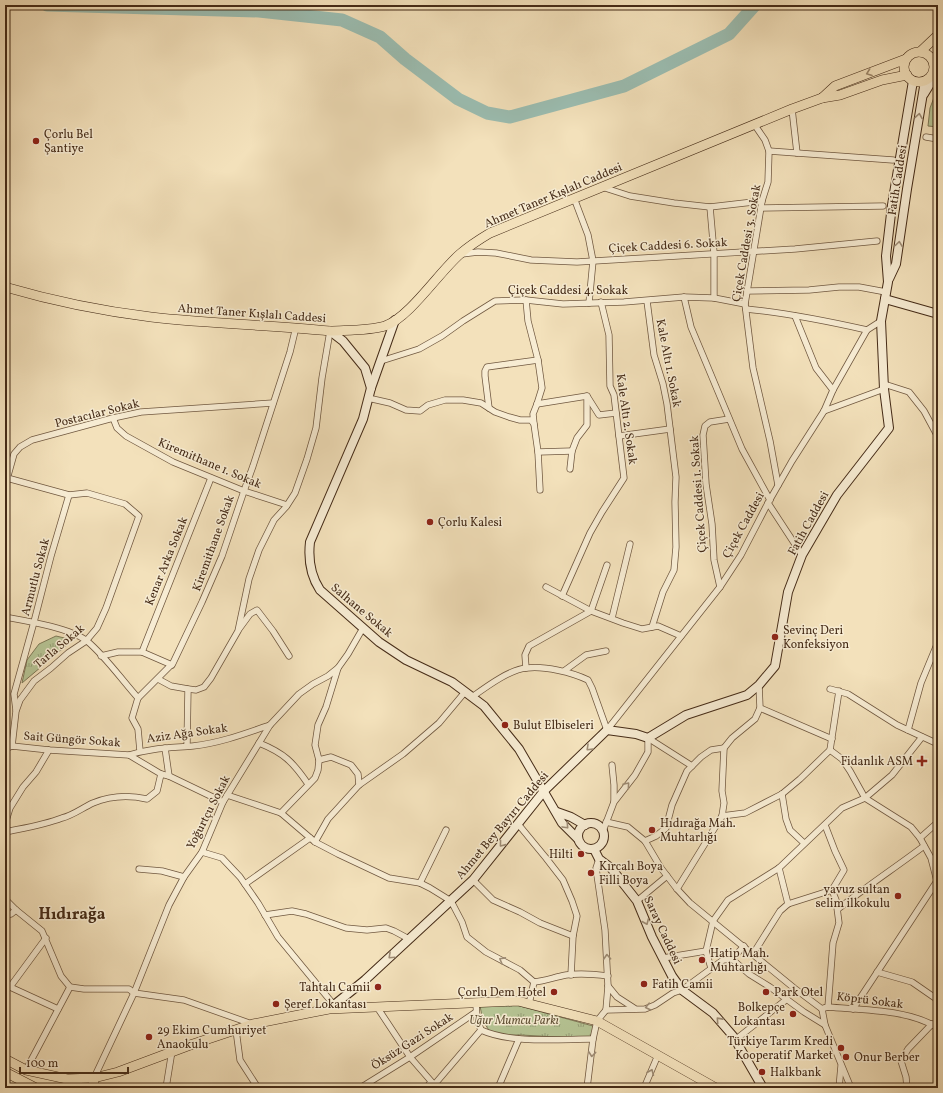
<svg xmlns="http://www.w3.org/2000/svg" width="943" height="1093" viewBox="0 0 943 1093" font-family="Vollkorn,serif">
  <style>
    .grass { fill: #b6c494; stroke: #7e7856 }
    .park { fill: url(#park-tufts); stroke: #7e7856 }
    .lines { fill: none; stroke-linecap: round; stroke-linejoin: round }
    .river { stroke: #9bbdb1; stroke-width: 13 }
    .street-casing { stroke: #705840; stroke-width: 7 }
    .secondary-casing { stroke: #452b17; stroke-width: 10 }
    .primary-casing { stroke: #452b17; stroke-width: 10 }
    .street { stroke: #f7ecd3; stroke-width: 5.5 }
    .secondary { stroke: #f7ecd3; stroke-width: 8 }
    .primary { stroke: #f3e1bb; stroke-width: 9 }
    .oneway { stroke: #9c8669 }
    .oneway2 { stroke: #9e8c75 }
    .poi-dot { fill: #8f2418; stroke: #f7ecd3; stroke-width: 1.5 }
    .labels { text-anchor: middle; stroke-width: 3; stroke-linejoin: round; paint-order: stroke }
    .poi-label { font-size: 12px; fill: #452b17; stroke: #f7ecd3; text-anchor: start }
    .street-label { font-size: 12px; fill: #452b17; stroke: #f7ecd3 }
    .park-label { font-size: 12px; font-style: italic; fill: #615136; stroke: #f7ecd3 }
    .district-label { font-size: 16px; font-weight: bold; fill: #452b17; stroke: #f7ecd3 }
  </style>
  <defs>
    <pattern id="park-tufts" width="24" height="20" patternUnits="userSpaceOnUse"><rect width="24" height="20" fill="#b6c494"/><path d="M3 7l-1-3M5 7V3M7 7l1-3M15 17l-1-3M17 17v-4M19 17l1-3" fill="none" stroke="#969f78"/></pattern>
  </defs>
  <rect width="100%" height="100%" fill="#f3e1bb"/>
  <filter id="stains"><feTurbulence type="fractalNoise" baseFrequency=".005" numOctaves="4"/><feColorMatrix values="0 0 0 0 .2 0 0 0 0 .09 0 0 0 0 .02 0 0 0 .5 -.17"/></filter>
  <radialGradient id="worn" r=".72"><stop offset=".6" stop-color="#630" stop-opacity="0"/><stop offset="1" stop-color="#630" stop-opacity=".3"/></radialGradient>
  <polygon class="grass" points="938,87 938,127 928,126 930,108"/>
  <g class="park">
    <polygon points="56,636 73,640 22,683 27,660 39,644"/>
    <polygon points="516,1005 593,1026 593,1039 521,1035 492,1035 483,1021 480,1006"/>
  </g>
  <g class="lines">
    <polyline class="river" points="47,5 259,11 342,20 380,37 405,59 458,99 487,113 510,117 624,86 729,34 755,5"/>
    <g class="street-casing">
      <g id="street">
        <polyline points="792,109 797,153"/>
        <polyline points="754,124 765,140 769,151 768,182 762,201 745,304 753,368 770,441 778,485"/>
        <polyline points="926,137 938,139"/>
        <polyline points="769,151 893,160"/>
        <polyline points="602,187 630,196 674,203 710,207 762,201"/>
        <polyline points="574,198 588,235 593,261 589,303"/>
        <polyline points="710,207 714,253 714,298"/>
        <polyline points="761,208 883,206"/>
        <polyline points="462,254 478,252 496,253 531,260 577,262 795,249 877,241"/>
        <polyline points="747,291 809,290 839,287 859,287 886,292"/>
        <polyline points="684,297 691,327 704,358 742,449 770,500"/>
        <polyline points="526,300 528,321 538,360 542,388 537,404 533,414 534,424"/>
        <polyline points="647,301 654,355 663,384 667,404 676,477 675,502 676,547 674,570 663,592 652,627"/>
        <path d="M746,309C787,313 827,321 867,330"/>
        <polyline points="795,316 816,368 833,390"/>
        <polyline points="381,361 419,349 442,336 463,321 495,301 526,300 563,304 624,302 684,297 714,298 745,304"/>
        <polyline points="884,384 909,392 924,411 938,437"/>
        <polyline points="368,398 390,403 406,410 420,411 428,405 445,400 463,400 481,403 495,412 509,417 520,420 531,420 534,424 538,452 540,490"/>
        <polyline points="537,404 587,396 599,415 616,413"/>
        <polyline points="489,408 485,376 485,371 487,367 538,360"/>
        <polyline points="824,411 884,389"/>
        <polyline points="113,418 117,428 126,436 173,462 244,491 287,505"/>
        <polyline points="619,436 670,429"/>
        <polyline points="538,452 572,451"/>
        <polyline points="570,469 572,451 577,438 587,425 587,396"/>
        <polyline points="7,478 69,495 87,493 125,504 139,516 106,608 97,628 86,641 68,653 51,668 34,681 20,700 16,711 12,746"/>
        <polyline points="5,486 14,454 20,447 32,440 113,418 141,412 273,403"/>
        <polyline points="768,503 802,555"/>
        <polyline points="546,587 591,611 623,623 642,629 658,626 681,636"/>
        <polyline points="720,587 714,560 712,524 706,484 703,435 705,426 710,422 729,419"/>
        <polyline points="562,596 590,533 602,512 624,478 614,395 610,386 609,335 601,302"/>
        <path d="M5,617C27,621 70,628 87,641C106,657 121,679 138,698"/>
        <polyline points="612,618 630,544"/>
        <polyline points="239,629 250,614 257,610 273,631 289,656"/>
        <polyline points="142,652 211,478"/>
        <polyline points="101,656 118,652 142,652 172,665"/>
        <polyline points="526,668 525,655 529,646 591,611 607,565"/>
        <polyline points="564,671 586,655 606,651"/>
        <polyline points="158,679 171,686 188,689 196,690 204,687 211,678 238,631 249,579 259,550 274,520 286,507 295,493 307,459 316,428 322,378 330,331"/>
        <polyline points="830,689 848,694 897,725 938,744"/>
        <path d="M472,697C486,687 510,669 527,668C545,666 571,672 588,680L592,688L607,730"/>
        <polyline points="760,708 832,739"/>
        <polyline points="16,710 14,694 34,622 51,556 69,495"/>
        <polyline points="607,730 720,587 741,555 768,503 792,461 824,411 833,390 867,330 881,321"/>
        <polyline points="908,730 921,683 938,642"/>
        <polyline points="648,738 692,766"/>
        <path d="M259,743C284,753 293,762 308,784"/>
        <polyline points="187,746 188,689"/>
        <polyline points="165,748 169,776"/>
        <polyline points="5,749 12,746 49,750 129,755 161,774 169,776 223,802"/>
        <polyline points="830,750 842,759 850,771 865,798 911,827 920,838 931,858 937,881 853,1009"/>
        <polyline points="140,751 138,729 132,718 138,698 173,663 202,602 222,556 244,491 253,466 290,352 296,327"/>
        <path d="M129,755C150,748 171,748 193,746C220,743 244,734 270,725"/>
        <polyline points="319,760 331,757 351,765 358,774 359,785"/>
        <polyline points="612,765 614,785 614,801"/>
        <polyline points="782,794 786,819 790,830 804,843"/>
        <path d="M227,795L281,813L315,842L338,854L389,878L420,883L430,888L451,901L462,922L467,937L486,952L520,970L534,982C545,981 555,977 566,975C580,973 593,974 608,976"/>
        <polyline points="281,813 315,778 318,770 319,760 315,745 318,725 326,707 338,668"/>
        <polyline points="722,816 745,813 782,794 800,779 830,750 839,691"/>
        <polyline points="606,822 628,827 645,841 661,868 677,889 690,903 794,988 822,1009"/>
        <polyline points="5,824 10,808 23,787 36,772 49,750"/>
        <polyline points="518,824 546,858 563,880 572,901 577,916 573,936 571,975"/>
        <polyline points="825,825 835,851 844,870 832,890 836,900 839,923 833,943 828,1007"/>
        <polyline points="603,831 614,802 635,775 648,752 648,738"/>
        <path d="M5,832C24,828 44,825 62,818C74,815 82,808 93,803C110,796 129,795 147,799L157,791L161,774"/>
        <polyline points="920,838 938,822"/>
        <polyline points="645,841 656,836 666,828 672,805 687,771 701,757 711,750 724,748"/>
        <polyline points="315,842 328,819 359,785 403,754 439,723 465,692"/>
        <polyline points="202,852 222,858 240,877 258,903 278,937 334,1005"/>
        <polyline points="779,868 788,904"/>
        <polyline points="139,869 162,871 184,877"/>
        <polyline points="473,880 493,900 520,912 540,923 573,936"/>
        <polyline points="420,883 446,830"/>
        <polyline points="245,884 310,838"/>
        <polyline points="677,889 722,816 724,803 722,791 724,748 732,738 755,719 760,708 759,685"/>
        <polyline points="5,899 16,910 42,931 61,976 70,987 84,989 129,989 134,993 184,1000 252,1024"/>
        <polyline points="637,901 667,876"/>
        <path d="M838,909C866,887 896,867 924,846"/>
        <polyline points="5,915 11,914 16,910"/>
        <polyline points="265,915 292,911 306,914 346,928 367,930 386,928 394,931 409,939"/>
        <polyline points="753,954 780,911 788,904 832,890"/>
        <polyline points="663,958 706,951"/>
        <polyline points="732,959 749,974 770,987 804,1012 825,1025 851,1088"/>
        <polyline points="711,968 706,951 713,921 728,900 779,868 842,808 865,798 892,775 922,737"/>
        <polyline points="877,972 912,982 938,1000"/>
        <polyline points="608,986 617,997 634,1008"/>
        <polyline points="10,987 58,1009"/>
        <polyline points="5,990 10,987 46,938"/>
        <path d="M476,1003L477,1019L481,1030C512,1044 560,1039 593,1039"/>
        <polyline points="529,1004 534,982"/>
        <polyline points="377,1007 410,1057 437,1088"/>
        <path d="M824,1008L828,1007C862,1010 908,1009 938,1028"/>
        <polyline points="822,1009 825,1025"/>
        <polyline points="606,1010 645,1009 655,1005 673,993 682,990 723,960 732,959 744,946"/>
        <polyline points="236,1030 240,1060 258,1088"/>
        <polyline points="735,1040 787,999"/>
        <polyline points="26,1070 70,987"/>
        <polyline points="94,1078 134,993 169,905 184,877 202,852 223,802 270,725 299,694 313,684 328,676 338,668 348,654 363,628"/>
        <polyline points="434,1085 481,1030"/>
        <polyline points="166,1088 172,1051"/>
        <polyline points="360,1088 410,1057 476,1012"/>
        <polyline points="426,1088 431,1082"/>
        <polyline points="498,1088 519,1039"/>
        <polyline points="587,1088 593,1039 597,1021 606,1010 608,986 605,930 596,868 599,859"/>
        <polyline points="644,1088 658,1055"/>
        <polyline points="839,1088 841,1066"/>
        <polyline points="907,1088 906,1077 901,1061 908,1049 932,1024"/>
      </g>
    </g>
    <g class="secondary-casing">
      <g id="secondary">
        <polyline points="924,94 938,71"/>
        <polyline points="889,279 896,264 907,189 925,81"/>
        <polyline points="885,299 938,314"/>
        <path d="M395,320L371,388L363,419L310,542C308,560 310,575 320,590L379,642L406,660L452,682L484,706L519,749L562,823L578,839"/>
        <polyline points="330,331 343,341 365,368 371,388"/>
        <polyline points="557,812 571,817 585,825"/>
        <circle cx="591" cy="836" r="13"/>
        <polyline points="594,849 599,859 611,868 637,901 652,937 672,976 682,990 713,1013 733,1036 763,1088"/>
        <polyline points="329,1009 365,980 473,880 544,791 607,730 636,734 648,738 686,715 747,695 759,685 775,666 788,592 802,555 837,495 889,428 884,389 881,321 888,282 886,256 892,205 913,81"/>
      </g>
    </g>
    <g class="primary-casing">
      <g id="primary">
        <circle cx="919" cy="67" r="15"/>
        <polyline points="920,52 938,35"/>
        <polyline points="822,98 835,86 906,59"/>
        <path d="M5,287C53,301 102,311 151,317C211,324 271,325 330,331C348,330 368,331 385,326C410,317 439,272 460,254C469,246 480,239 490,233L792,109L822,98L840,95L882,80L907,75"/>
        <polyline points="5,1059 26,1070 67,1079 94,1078 118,1072 193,1044 253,1024 329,1009 518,1001 597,1021 716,1088"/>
        <polyline points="5,1072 36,1088"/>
        <polyline points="93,1088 94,1078"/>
      </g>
    </g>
    <use href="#street" class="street"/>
    <use href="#secondary" class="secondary"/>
    <use href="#primary" class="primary"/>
  </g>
  <defs><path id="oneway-chevron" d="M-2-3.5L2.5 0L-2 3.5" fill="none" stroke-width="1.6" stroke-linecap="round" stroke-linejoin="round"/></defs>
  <use class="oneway" href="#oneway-chevron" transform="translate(869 73) rotate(160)"/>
  <g class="oneway2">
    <use href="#oneway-chevron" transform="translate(919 116) rotate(-81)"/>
    <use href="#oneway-chevron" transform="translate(899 244) rotate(-82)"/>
    <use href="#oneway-chevron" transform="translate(589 748) rotate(136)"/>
    <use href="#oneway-chevron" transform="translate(627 785) rotate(-50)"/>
    <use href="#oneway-chevron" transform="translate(566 826) rotate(47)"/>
    <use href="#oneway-chevron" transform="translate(502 844) rotate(129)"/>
    <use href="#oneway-chevron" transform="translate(646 922) rotate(67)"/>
    <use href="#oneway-chevron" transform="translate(391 956) rotate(137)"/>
    <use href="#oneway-chevron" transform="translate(607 957) rotate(-93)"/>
    <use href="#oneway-chevron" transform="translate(502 960) rotate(-151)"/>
    <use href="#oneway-chevron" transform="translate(648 1007) rotate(167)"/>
    <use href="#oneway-chevron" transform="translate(719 1020) rotate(-132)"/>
    <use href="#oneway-chevron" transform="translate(592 1054) rotate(96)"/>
    <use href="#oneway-chevron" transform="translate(651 1072) rotate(-67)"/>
  </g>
  <g class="poi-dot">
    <circle cx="36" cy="141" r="4"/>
    <circle cx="430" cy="522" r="4"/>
    <circle cx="775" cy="637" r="4"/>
    <circle cx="505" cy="725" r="4"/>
    <path d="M920 755h4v4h4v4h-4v4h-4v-4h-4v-4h4z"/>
    <circle cx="652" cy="830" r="4"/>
    <circle cx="581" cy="854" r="4"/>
    <circle cx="591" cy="873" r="4"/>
    <circle cx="898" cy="896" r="4"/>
    <circle cx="702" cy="960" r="4"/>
    <circle cx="644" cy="984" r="4"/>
    <circle cx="378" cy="987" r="4"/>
    <circle cx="554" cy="992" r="4"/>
    <circle cx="766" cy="992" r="4"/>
    <circle cx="276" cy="1004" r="4"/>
    <circle cx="793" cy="1014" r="4"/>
    <circle cx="149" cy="1037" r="4"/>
    <circle cx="841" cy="1048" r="4"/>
    <circle cx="846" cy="1057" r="4"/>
    <circle cx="762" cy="1072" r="4"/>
  </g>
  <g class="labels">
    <g class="poi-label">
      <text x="44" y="138">Çorlu Bel<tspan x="44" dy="14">Şantiye</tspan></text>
      <text x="438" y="526">Çorlu Kalesi</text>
      <text x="783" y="634">Sevinç Deri<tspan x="783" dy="14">Konfeksiyon</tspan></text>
      <text x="513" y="729">Bulut Elbiseleri</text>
      <text x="913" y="765" text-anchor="end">Fidanlık ASM</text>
      <text x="660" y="827">Hıdırağa Mah.<tspan x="660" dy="14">Muhtarlığı</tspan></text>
      <text x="573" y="858" text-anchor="end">Hilti</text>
      <text x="599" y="870">Kırcalı Boya<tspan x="599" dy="14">Filli Boya</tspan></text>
      <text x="890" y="893" text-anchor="end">yavuz sultan<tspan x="890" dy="14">selim ilkokulu</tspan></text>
      <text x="710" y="957">Hatip Mah.<tspan x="710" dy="14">Muhtarlığı</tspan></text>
      <text x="652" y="988">Fatih Camii</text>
      <text x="370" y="991" text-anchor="end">Tahtalı Camii</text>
      <text x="546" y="996" text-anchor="end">Çorlu Dem Hotel</text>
      <text x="774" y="996">Park Otel</text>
      <text x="284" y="1008">Şeref Lokantası</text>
      <text x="785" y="1011" text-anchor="end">Bolkepçe<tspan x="785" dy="14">Lokantası</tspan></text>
      <text x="157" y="1034">29 Ekim Cumhuriyet<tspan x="157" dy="14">Anaokulu</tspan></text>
      <text x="833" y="1045" text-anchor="end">Türkiye Tarım Kredi<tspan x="833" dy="14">Kooperatif Market</tspan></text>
      <text x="854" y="1061">Onur Berber</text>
      <text x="770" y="1076">Halkbank</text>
    </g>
    <g class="street-label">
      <text transform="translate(897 180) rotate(-81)" y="4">Fatih Caddesi</text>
      <text transform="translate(553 195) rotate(-23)" y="4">Ahmet Taner Kışlalı Caddesi</text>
      <text transform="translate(746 243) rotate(-80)" y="4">Çiçek Caddesi 3. Sokak</text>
      <text transform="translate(668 245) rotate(-3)" y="4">Çiçek Caddesi 6. Sokak</text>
      <text x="568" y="294">Çiçek Caddesi 4. Sokak</text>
      <text transform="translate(252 313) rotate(4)" y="4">Ahmet Taner Kışlalı Caddesi</text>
      <text transform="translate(669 363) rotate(79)" y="4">Kale Altı 1. Sokak</text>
      <text transform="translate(97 413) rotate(-14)" y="4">Postacılar Sokak</text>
      <text transform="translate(627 419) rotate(82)" y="4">Kale Altı 2. Sokak</text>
      <text transform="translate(210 463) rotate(23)" y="4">Kiremithane 1. Sokak</text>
      <text transform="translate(698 494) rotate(-94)" y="4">Çiçek Caddesi 1. Sokak</text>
      <text transform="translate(808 523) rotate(-61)" y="4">Fatih Caddesi</text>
      <text transform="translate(743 525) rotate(-61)" y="4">Çiçek Caddesi</text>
      <text transform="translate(213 543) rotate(-70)" y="4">Kiremithane Sokak</text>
      <text transform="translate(166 561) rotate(-68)" y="4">Kenar Arka Sokak</text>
      <text transform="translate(35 577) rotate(-75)" y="4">Armutlu Sokak</text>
      <text transform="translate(362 610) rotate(40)" y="4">Salhane Sokak</text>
      <text transform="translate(59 646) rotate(-40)" y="4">Tarla Sokak</text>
      <text transform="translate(187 733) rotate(-8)" y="4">Aziz Ağa Sokak</text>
      <text transform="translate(72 739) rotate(4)" y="4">Sait Güngör Sokak</text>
      <text transform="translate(208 812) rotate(-63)" y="4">Yoğurtçu Sokak</text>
      <text transform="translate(502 825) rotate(-50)" y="4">Ahmet Bey Bayırı Caddesi</text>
      <text transform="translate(663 930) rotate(65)" y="4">Saray Caddesi</text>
      <text transform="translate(870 1000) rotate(7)" y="4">Köprü Sokak</text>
      <text transform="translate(412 1041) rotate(-33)" y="4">Öksüz Gazi Sokak</text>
    </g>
    <g class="park-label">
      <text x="514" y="1024">Uğur Mumcu Parkı</text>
    </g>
    <g class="district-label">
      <text x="72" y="919">Hıdırağa</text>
    </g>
  </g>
  <rect width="943" height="1093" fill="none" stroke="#f3e1bb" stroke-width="20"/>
  <rect x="6" y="6" width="931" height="1081" fill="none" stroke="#452b17" stroke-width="2"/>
  <rect x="10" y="10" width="923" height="1073" fill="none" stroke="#452b17"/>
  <path d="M20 1067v6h108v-6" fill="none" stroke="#452b17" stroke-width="2"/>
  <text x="26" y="1067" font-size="12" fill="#452b17" stroke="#f7ecd3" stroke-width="3" paint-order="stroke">100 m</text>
  <rect width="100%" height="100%" filter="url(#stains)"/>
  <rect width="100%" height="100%" fill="url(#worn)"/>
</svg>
